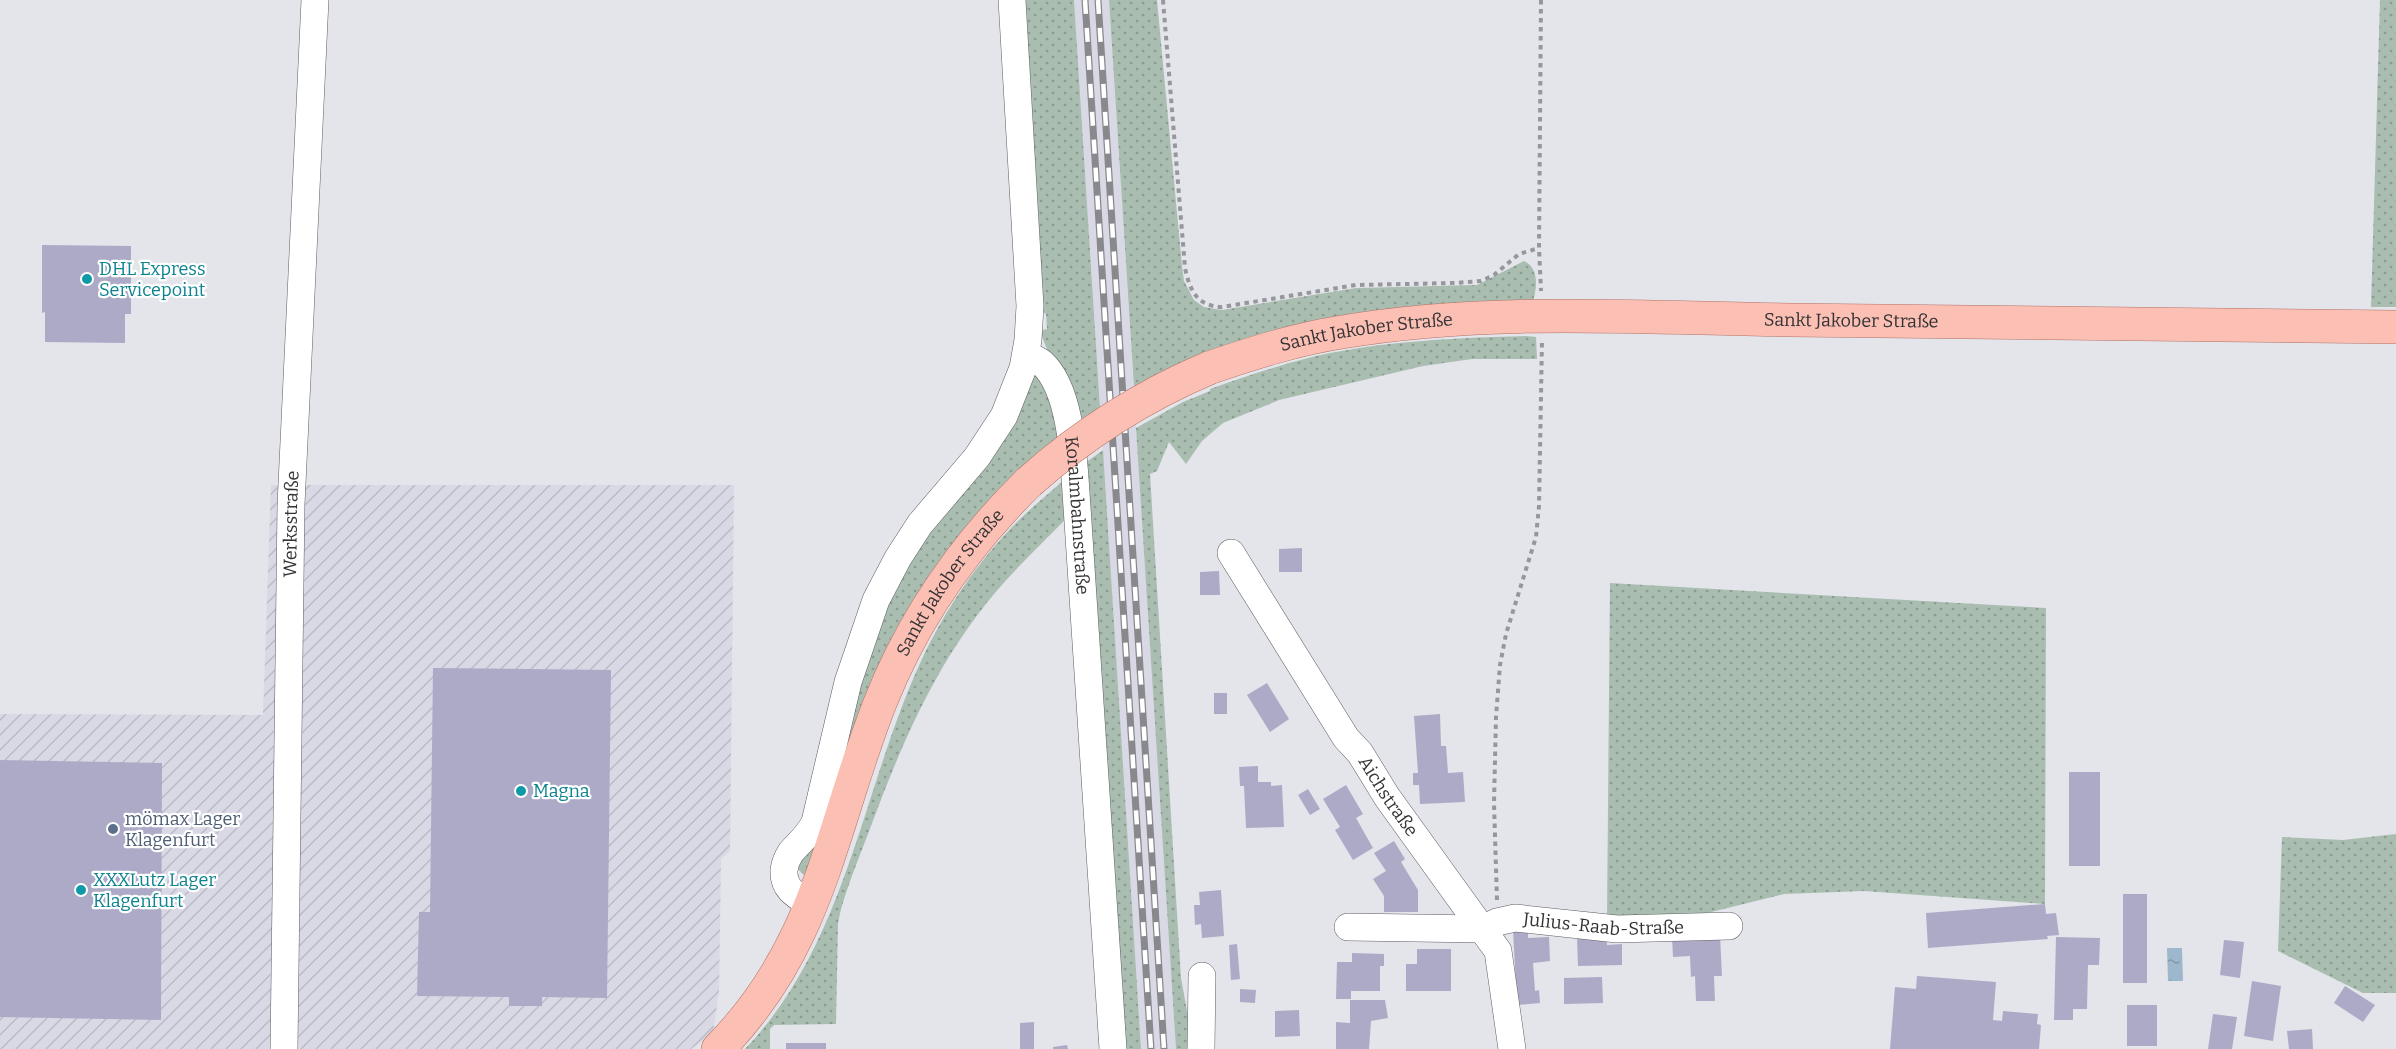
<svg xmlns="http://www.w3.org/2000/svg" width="2396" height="1049" viewBox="0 0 2396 1049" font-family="Bitter,serif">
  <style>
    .built { fill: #d9d8e5 }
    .industrial { fill: url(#industrial-furrows) }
    .grass { fill: url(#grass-dots) }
    .water { fill: url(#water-ripples) }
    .building { fill: #adaac7 }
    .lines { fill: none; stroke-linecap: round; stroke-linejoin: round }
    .minor-casing { stroke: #5d5d63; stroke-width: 28 }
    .major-casing { stroke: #b37266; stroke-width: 34 }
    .path { stroke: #97969c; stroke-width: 4; stroke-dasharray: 4.5 4.5; stroke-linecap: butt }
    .minor { stroke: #fff; stroke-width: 27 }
    .major { stroke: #fbbfb3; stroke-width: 33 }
    .rail-casing { stroke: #89888d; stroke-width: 7 }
    .rail { stroke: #fff; stroke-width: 4.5; stroke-dasharray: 14; stroke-linecap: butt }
    .major-bridge-casing { stroke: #b37266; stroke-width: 34; stroke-linecap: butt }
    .major-bridge { stroke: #fbbfb3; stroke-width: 33 }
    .culture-dot { fill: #0f9aa8; stroke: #fff; stroke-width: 2 }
    .service-dot { fill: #5c6f8a; stroke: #fff; stroke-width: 2 }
    .labels { text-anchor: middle; stroke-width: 4.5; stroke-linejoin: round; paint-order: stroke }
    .culture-label { font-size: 18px; fill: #0d838f; stroke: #fff; text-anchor: start }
    .street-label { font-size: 18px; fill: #333235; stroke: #fff }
    .service-label { font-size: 18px; fill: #4e5e75; stroke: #fff; text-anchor: start }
  </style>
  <defs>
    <pattern id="industrial-furrows" width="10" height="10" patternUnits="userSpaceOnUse" patternTransform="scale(1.5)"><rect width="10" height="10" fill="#d9d8e5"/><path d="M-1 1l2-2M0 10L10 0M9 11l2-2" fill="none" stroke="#bbbac5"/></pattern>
    <pattern id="grass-dots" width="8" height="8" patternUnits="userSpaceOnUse" patternTransform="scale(1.5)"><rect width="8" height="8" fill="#a9beb0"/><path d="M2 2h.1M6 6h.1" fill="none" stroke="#8a9b90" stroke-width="1.8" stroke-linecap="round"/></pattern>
    <pattern id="water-ripples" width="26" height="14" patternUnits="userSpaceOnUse" patternTransform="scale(1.5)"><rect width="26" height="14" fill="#9db8cc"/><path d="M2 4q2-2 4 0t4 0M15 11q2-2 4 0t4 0" fill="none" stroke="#8196a6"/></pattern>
  </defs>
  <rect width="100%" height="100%" fill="#e4e4eb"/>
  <polygon class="built" points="1074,0 1109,0 1176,1049 1141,1049"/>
  <polygon class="industrial" points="271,485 734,485 730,851 721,859 719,991 713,1033 691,1049 0,1049 0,714 263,715"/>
  <g class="grass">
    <polygon points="1017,0 1074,0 1100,408 1076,424 1041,334 1043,330 1047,329 1046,314 1040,310"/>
    <path d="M1109,0H1157L1182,266L1184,281L1194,300L1204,307L1222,310L1356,288L1477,285L1524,261C1540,268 1537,290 1532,304L1134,387Z"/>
    <polygon points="2380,0 2396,0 2396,307 2371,307"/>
    <path d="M1526,336L1536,337L1537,359H1472L1423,366L1279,400L1223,423L1202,441L1186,464L1169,442L1157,471L1150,474L1181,978L1194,1049H1176L1136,428L1183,402L1210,391V389C1245,376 1280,365 1316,356C1384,341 1456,338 1526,336Z"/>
    <polygon points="1029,373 1040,375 1063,434 992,502 808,875 804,875 798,869 873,621"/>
    <polygon points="1103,450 1141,1049 1119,1049 1081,466"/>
    <path d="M1068,476L1067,518C1042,543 1017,567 994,594C938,661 904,738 874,818C863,848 850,878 841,909L838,923L836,1024L774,1025L770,1029V1049H745C848,941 861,790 922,659C945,610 978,561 1017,522C1033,506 1051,492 1068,476Z"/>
    <polygon points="1610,583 2046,608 2045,904 1864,891 1784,894 1683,919 1607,917"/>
    <polygon points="2396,834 2396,993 2363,993 2278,951 2282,837 2343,840"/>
  </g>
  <polygon class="water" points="2167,948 2182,948 2183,981 2168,981"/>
  <g class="building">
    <polygon points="42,245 131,246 131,314 125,314 125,343 45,342 45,312 42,313"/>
    <polygon points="1302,548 1302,572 1279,572 1279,549"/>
    <polygon points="1219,571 1220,595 1200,595 1200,572"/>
    <polygon points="433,668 611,670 607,998 542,997 542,1006 509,1006 509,997 417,996 419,912 430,912"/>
    <polygon points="1267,683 1289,719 1270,732 1247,695"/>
    <rect x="1214" y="693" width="13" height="21"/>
    <polygon points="1440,714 1441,746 1446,746 1448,773 1463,772 1465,802 1420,804 1419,785 1413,785 1413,773 1418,773 1414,716"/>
    <polygon points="0,760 162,763 161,1020 0,1017"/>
    <polygon points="1258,766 1258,782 1271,782 1271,786 1282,785 1284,827 1246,828 1244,786 1240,786 1239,767"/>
    <rect x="2069" y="772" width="31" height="94"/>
    <polygon points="1346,785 1363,814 1356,818 1373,848 1353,860 1335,830 1340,827 1323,799"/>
    <polygon points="1308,789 1320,809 1310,815 1298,795"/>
    <polygon points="1394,841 1405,859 1401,862 1418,890 1418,912 1384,912 1384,896 1373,879 1386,871 1374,853"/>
    <polygon points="1221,890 1224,936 1202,938 1201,924 1195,925 1194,905 1200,905 1199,892"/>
    <rect x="2123" y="894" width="24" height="89"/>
    <polygon points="2045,904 2046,914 2056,913 2059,935 2047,936 2048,939 1928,948 1926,913"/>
    <polygon points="1528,929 1528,938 1549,937 1550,961 1533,963 1535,991 1539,990 1540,1003 1517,1005 1513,930"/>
    <polygon points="1720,935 1722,976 1714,976 1715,1001 1696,1001 1695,976 1691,977 1690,956 1673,957 1672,937"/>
    <polygon points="1607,936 1607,945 1622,944 1622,965 1578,966 1577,937"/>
    <polygon points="2056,937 2100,938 2099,965 2088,965 2087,1009 2073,1009 2073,1020 2054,1020"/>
    <polygon points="2224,940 2244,942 2240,978 2220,975"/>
    <polygon points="1237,944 1240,979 1231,980 1229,945"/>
    <polygon points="1417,949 1451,949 1451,991 1406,991 1406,964 1417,964"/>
    <polygon points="1352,953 1384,954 1384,966 1380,966 1380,991 1351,991 1351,999 1336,999 1337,962 1352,962"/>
    <polygon points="1917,976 1996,982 1993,1020 2002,1021 2003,1011 2038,1014 2037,1024 2041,1025 2039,1049 1890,1049 1895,987 1916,989"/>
    <polygon points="1602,977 1603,1003 1564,1004 1564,978"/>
    <polygon points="2252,981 2281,986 2273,1041 2244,1036"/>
    <polygon points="2345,986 2375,1005 2363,1022 2334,1003"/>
    <polygon points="1240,989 1256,990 1255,1003 1240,1002"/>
    <polygon points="1350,1000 1385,1000 1388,1018 1371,1021 1369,1049 1336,1049 1336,1022 1350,1023"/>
    <rect x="2127" y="1005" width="30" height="41"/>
    <polygon points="1299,1010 1300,1036 1275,1037 1275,1011"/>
    <polygon points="2213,1014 2237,1017 2232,1049 2208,1049"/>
    <polygon points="1034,1022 1034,1049 1020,1049 1020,1023"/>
    <polygon points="2312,1029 2313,1049 2289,1049 2287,1031"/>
    <rect x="786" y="1043" width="40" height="6"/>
    <polygon points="1067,1045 1068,1049 1053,1049 1053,1047"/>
  </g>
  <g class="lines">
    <g class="minor-casing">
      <g id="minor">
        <path id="s1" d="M1026,354C1031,357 1037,359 1042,363C1073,391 1074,468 1077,507L1113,1049"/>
        <path id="s2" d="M1231,553L1346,738L1360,753L1387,797L1498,951L1512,1049"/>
        <path d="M812,905C797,896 783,890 784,870C785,863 787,858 791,852C800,842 809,835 815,822L848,682L876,600L898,558L920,524L977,457L1004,416L1023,368L1028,340L1030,306L1012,0"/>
        <path id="s3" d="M1348,927L1481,929L1497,922L1515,918L1617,929L1729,926"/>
        <path id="s4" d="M284,1049L291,505L315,0"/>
        <polyline points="1201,1049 1202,976"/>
      </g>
    </g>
    <g class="major-casing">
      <g id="major">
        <path id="s5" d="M1209,368C1253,353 1297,339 1342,332C1489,307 1642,318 1791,320C1992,322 2194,324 2396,327"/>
        <path id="s6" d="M718,1049C820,946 830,830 880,703C914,617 964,546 1029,482"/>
      </g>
    </g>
    <g class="path">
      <path d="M1163,0L1185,268C1190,291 1197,306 1222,307L1356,285L1455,283L1481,281L1494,275L1519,254L1539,248"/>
      <polyline points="1541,0 1539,248 1541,291"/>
      <polyline points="1497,900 1494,803 1496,717 1500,665 1506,634 1536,537 1539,506 1542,340"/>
    </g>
    <use href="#minor" class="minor"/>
    <use href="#major" class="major"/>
    <g class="rail-casing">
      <g id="rail">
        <polyline points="1085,0 1151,1049"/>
        <polyline points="1098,0 1164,1049"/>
      </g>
    </g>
    <use href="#rail" class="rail"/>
    <g class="major-bridge-casing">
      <path id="major-bridge" d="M1029,482C1083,434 1143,396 1209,368"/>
    </g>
    <use href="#major-bridge" class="major-bridge"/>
  </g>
  <g class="culture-dot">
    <circle cx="87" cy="279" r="6"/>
    <circle cx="521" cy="791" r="6"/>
    <circle cx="81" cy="890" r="6"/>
  </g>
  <circle class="service-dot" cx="113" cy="829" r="6"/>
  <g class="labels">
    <g class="culture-label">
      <text x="99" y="275">DHL Express<tspan x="99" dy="21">Servicepoint</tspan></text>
      <text x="533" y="797">Magna</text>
      <text x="93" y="886">XXXLutz Lager<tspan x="93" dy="21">Klagenfurt</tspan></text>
    </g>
    <g class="street-label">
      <text dy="6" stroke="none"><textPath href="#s5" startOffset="648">Sankt Jakober Straße</textPath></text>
      <text dy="6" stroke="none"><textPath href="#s5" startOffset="162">Sankt Jakober Straße</textPath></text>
      <text dy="6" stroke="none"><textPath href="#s1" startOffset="178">Koralmbahnstraße</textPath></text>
      <text dy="6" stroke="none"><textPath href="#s4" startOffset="525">Werksstraße</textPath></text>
      <text dy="6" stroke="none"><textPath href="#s6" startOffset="526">Sankt Jakober Straße</textPath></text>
      <text dy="6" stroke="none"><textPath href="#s2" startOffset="290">Aichstraße</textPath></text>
      <text dy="6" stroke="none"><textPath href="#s3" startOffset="258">Julius-Raab-Straße</textPath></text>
    </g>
    <g class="service-label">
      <text x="125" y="825">mömax Lager<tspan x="125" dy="21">Klagenfurt</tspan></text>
    </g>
  </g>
</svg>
